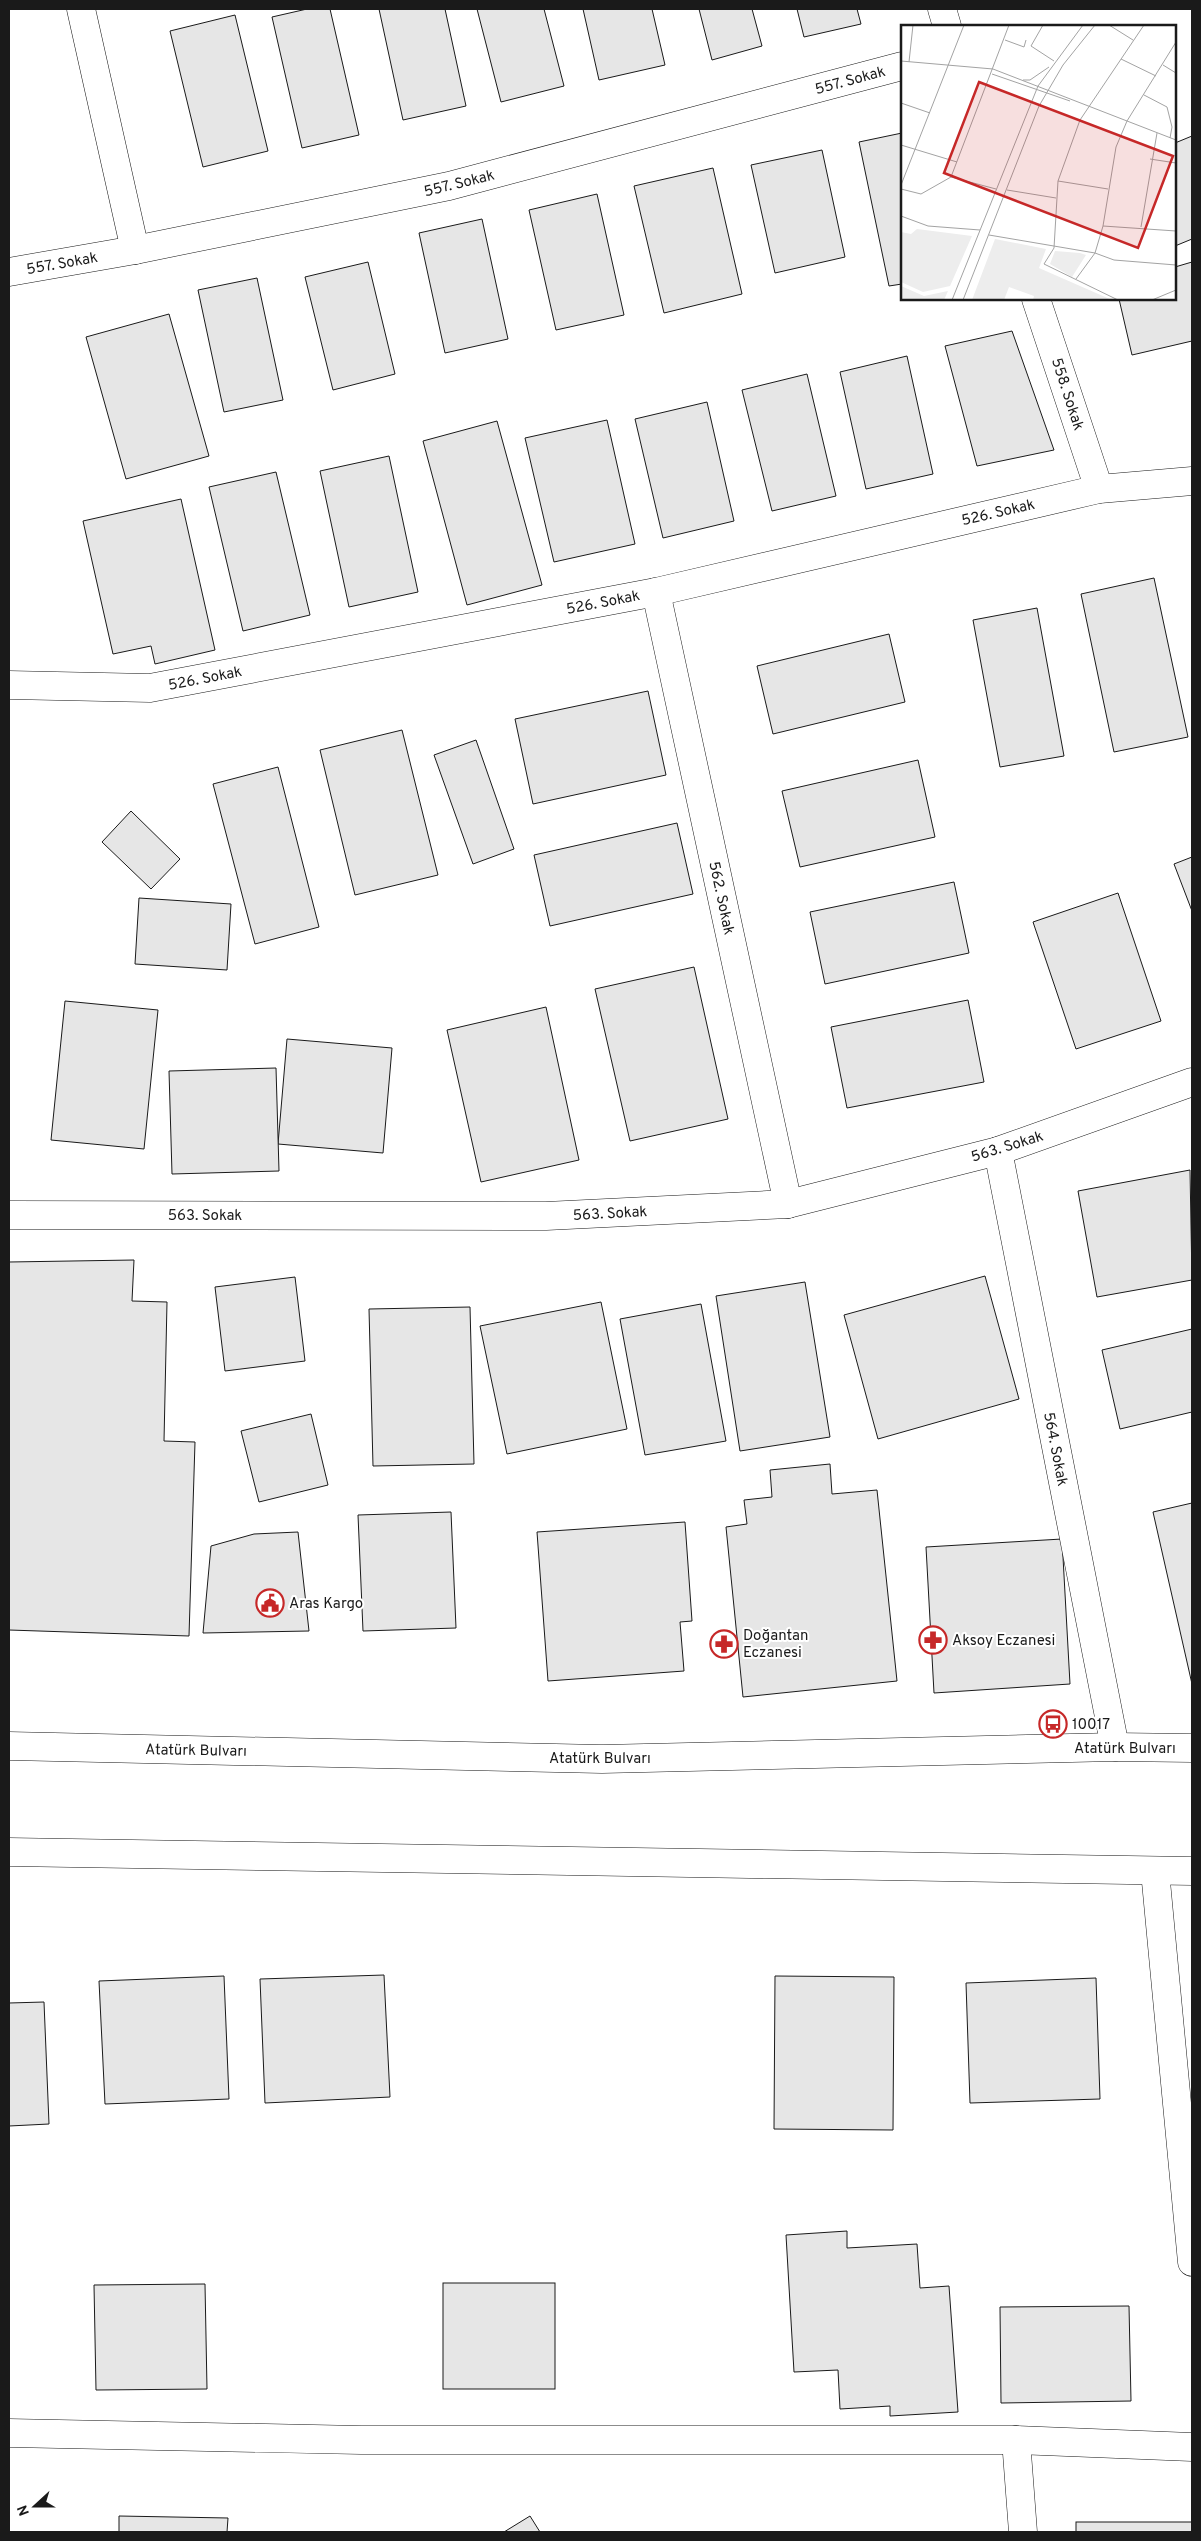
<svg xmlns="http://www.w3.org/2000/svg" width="1201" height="2541" viewBox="0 0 1201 2541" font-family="Overpass,sans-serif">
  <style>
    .building { fill: #e6e6e6; stroke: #1a1a1a }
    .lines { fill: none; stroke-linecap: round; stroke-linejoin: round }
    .minor-casing { stroke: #1a1a1a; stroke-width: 29 }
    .primary-casing { stroke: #1a1a1a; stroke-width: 29 }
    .minor { stroke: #fff; stroke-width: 28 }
    .primary { stroke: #fff; stroke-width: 28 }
    .labels { text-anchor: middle; stroke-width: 4; stroke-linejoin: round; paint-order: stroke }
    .street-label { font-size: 15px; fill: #1a1a1a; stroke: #fff }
    .poi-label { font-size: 15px; fill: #1a1a1a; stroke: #fff; text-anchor: start }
    .inset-road { fill: none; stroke: #a3a3a3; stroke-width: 1 }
    .view { fill: #c62828; fill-opacity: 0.15; stroke: #c62828; stroke-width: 2.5 }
    .inset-edge { fill: none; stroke: #1a1a1a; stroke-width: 2.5 }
  </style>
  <rect width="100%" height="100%" fill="#fff"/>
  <g class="building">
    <polygon points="307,9 330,9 359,135 302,148 272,17"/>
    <polygon points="379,9 445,9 466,106 403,120"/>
    <polygon points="477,9 544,9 564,86 501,102"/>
    <polygon points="583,9 652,9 665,65 599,80"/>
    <polygon points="699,9 752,9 762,46 712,60"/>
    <polygon points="797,9 857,9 861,24 804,37"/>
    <polygon points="235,15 268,151 203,167 170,31"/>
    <polygon points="902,133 902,284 889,286 859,142"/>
    <polygon points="1192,136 1192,239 1175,246 1175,143"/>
    <polygon points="822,150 845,257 775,273 751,165"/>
    <polygon points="713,168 742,294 664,313 634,186"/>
    <polygon points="597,194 624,315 556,330 529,210"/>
    <polygon points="482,219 508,339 445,353 419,233"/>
    <polygon points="368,262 395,374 333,390 305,277"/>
    <polygon points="1192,262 1192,341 1132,355 1119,299 1175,299 1175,267"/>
    <polygon points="257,278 283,400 224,412 198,290"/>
    <polygon points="169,314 209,456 126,479 86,337"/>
    <polygon points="1012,331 1054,450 977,466 945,346"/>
    <polygon points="907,356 933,474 866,489 840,372"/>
    <polygon points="807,374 836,496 772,511 742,390"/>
    <polygon points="707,402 734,521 663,538 635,419"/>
    <polygon points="607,420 635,544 554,562 525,438"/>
    <polygon points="497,421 542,585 467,605 423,441"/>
    <polygon points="389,456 418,592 349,607 320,471"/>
    <polygon points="276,472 310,615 243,631 209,487"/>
    <polygon points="181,499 215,650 155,664 151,646 113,654 83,521"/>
    <polygon points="1154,578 1188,737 1114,752 1081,594"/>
    <polygon points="1037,608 1064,756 1000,767 973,620"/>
    <polygon points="889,634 905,702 773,734 757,666"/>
    <polygon points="648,691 666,775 533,804 515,719"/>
    <polygon points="402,730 438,875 355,895 320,750"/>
    <polygon points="476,740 514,849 473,864 434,755"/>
    <polygon points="918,760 935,837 800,867 782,791"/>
    <polygon points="278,767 319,927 255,944 213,784"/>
    <polygon points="131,811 180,859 151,889 102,842"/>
    <polygon points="677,823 693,894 550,926 534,855"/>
    <polygon points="1192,857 1192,911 1174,864"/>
    <polygon points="954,882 969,953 825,984 810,912"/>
    <polygon points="1118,893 1161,1021 1076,1049 1033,922"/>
    <polygon points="139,898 231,904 227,970 135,964"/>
    <polygon points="694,967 728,1119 630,1141 595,989"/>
    <polygon points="968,1000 984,1082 847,1108 831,1027"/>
    <polygon points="65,1001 158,1010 144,1149 51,1140"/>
    <polygon points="546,1007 579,1160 481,1182 447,1030"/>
    <polygon points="287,1039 392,1048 383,1153 278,1144"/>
    <polygon points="276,1068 279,1171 172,1174 169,1071"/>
    <polygon points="1190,1170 1192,1280 1097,1297 1078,1191"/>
    <polygon points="134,1260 132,1301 167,1302 164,1441 195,1442 189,1636 9,1630 9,1262"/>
    <polygon points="985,1276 1019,1399 878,1439 844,1315"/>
    <polygon points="295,1277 305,1361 225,1371 215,1287"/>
    <polygon points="805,1282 830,1437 740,1451 716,1296"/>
    <polygon points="601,1302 627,1429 507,1454 480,1326"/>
    <polygon points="701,1304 726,1441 645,1455 620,1319"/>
    <polygon points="470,1307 474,1464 373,1466 369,1309"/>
    <polygon points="1192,1329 1192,1412 1120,1429 1102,1350"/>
    <polygon points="311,1414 328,1485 259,1502 241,1431"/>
    <polygon points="830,1464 832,1494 877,1490 897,1681 743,1697 726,1527 747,1524 744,1500 772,1497 770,1470"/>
    <polygon points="1192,1503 1192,1684 1153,1512"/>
    <polygon points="451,1512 456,1628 363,1631 358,1515"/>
    <polygon points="685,1522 692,1621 680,1622 684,1671 548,1681 537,1532"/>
    <polygon points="298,1532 309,1631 203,1633 211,1546 254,1534"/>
    <polygon points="1062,1539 1070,1684 934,1693 926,1547"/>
    <polygon points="384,1975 390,2097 265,2103 260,1979"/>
    <polygon points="224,1976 229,2099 105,2104 99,1981"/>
    <polygon points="775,1976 894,1977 893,2130 774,2129"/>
    <polygon points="1096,1978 1100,2099 970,2103 966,1983"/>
    <polygon points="44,2002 49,2124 9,2126 9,2003"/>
    <polygon points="847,2231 847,2248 917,2244 920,2288 949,2286 958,2412 890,2416 890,2406 840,2409 838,2370 794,2372 786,2235"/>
    <rect x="443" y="2283" width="112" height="106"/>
    <polygon points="205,2284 207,2389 96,2390 94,2285"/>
    <polygon points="1129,2306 1131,2401 1001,2403 1000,2307"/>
    <polygon points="119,2516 228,2518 227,2532 119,2532"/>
    <polygon points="530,2516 540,2532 504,2532"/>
    <rect x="1076" y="2522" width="116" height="10"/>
  </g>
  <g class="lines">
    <g class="minor-casing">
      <g id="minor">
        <polyline points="81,9 135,250"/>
        <polyline points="942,9 947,26"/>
        <polyline points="9,272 135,250 449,186 902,66"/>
        <polyline points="1036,299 1099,489"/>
        <polyline points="656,592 788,1204"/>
        <polyline points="9,685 150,688 656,592 1099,489 1192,481"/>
        <polyline points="998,1151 1115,1747"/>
        <polyline points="9,1215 546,1216 788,1204 998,1151 1192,1082"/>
        <polyline points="1155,1871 1192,2262"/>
        <polyline points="9,2433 361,2440 1016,2440 1192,2447"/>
        <polyline points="1016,2440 1023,2532"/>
      </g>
    </g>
    <g class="primary-casing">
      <g id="primary">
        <polyline points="9,1746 602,1759 1115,1747 1192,1748"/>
        <polyline points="9,1852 1192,1871"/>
      </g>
    </g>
    <use href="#minor" class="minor"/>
    <use href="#primary" class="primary"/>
  </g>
  <defs>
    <g id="civic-ring" transform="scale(1.4375)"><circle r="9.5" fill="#fff" stroke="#c62828" stroke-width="1.5"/><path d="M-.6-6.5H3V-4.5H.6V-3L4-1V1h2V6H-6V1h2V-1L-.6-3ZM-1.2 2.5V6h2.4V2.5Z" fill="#c62828"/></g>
    <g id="pharmacy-ring" transform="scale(1.4375)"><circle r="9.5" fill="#fff" stroke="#c62828" stroke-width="1.5"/><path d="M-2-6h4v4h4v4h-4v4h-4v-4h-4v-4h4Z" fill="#c62828"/></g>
    <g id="bus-ring" transform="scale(1.4375)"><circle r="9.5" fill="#fff" stroke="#c62828" stroke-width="1.5"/><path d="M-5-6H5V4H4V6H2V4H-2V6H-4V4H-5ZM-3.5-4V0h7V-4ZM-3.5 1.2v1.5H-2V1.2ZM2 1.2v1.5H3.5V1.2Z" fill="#c62828"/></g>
  </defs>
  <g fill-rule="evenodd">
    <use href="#civic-ring" x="270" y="1603"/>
    <use href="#pharmacy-ring" x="933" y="1640"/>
    <use href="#pharmacy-ring" x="724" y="1644"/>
    <use href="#bus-ring" x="1053" y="1724"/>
  </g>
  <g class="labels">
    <g class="street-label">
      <text transform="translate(850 80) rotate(-15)" y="5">557. Sokak</text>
      <text transform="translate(459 183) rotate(-14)" y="5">557. Sokak</text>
      <text transform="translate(62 263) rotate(-10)" y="5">557. Sokak</text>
      <text transform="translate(1068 394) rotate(72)" y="5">558. Sokak</text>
      <text transform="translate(998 512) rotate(-13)" y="5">526. Sokak</text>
      <text transform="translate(603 602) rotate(-11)" y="5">526. Sokak</text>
      <text transform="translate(205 678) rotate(-11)" y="5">526. Sokak</text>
      <text transform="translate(722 898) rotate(78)" y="5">562. Sokak</text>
      <text transform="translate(1007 1146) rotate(-17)" y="5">563. Sokak</text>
      <text transform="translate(610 1213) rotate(-3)" y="5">563. Sokak</text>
      <text x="205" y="1220">563. Sokak</text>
      <text transform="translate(1056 1449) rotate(79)" y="5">564. Sokak</text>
      <text x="1125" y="1753">Atatürk Bulvarı</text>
      <text transform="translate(196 1750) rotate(1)" y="5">Atatürk Bulvarı</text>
      <text x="600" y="1763">Atatürk Bulvarı</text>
    </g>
    <g class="poi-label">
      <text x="289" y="1608">Aras Kargo</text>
      <text x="743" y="1640">Doğantan<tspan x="743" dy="17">Eczanesi</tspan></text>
      <text x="952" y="1645">Aksoy Eczanesi</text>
      <text x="1072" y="1729">10017</text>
    </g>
  </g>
  <g transform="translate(901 25)">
    <rect width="275" height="275" fill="#fff"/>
    <path d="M16,204L71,211L49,261L22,267L0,257V207L10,209ZM94,214L145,224L138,243L211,275H132L133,271L108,262L103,275H71ZM154,226L179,228L185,230L171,252L149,239ZM0,261L23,271L47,266L43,275H0Z" fill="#ededed"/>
    <path class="inset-road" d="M142,0L130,21L153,36M208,0L232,15M104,15L123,22L125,15M220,34L255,51M0,36L92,44L275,115M8,37L12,0M262,40L275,48M91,49L169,76M122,55H129L148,42M243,70L266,82L271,102L269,113M0,78L29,88M0,120L56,137M249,134L275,138M50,152L95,164M157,156L207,164M0,160L63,0M0,164L20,169L50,152L108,0M106,165L155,173M0,191L27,201L79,205M202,201L275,206M240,202L256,108M88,210L194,228L213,235L275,240M175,254L194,228L202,201L215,122L226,96L275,17M51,275L137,61L182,0M62,275L138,81L162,40L194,0M217,275L143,239L153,223L157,156L179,95L243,0M251,275L275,265"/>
    <path class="view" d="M78,57L272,131L237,223L43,148Z"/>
    <rect width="275" height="275" class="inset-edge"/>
  </g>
  <rect width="1201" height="2541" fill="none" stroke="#1a1a1a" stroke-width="20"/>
  <g transform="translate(35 2506) rotate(249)" stroke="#ffffff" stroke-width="4" paint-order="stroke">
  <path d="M0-4L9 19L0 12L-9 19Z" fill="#1a1a1a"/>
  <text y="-8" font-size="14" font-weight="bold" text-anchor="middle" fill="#1a1a1a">N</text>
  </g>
</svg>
